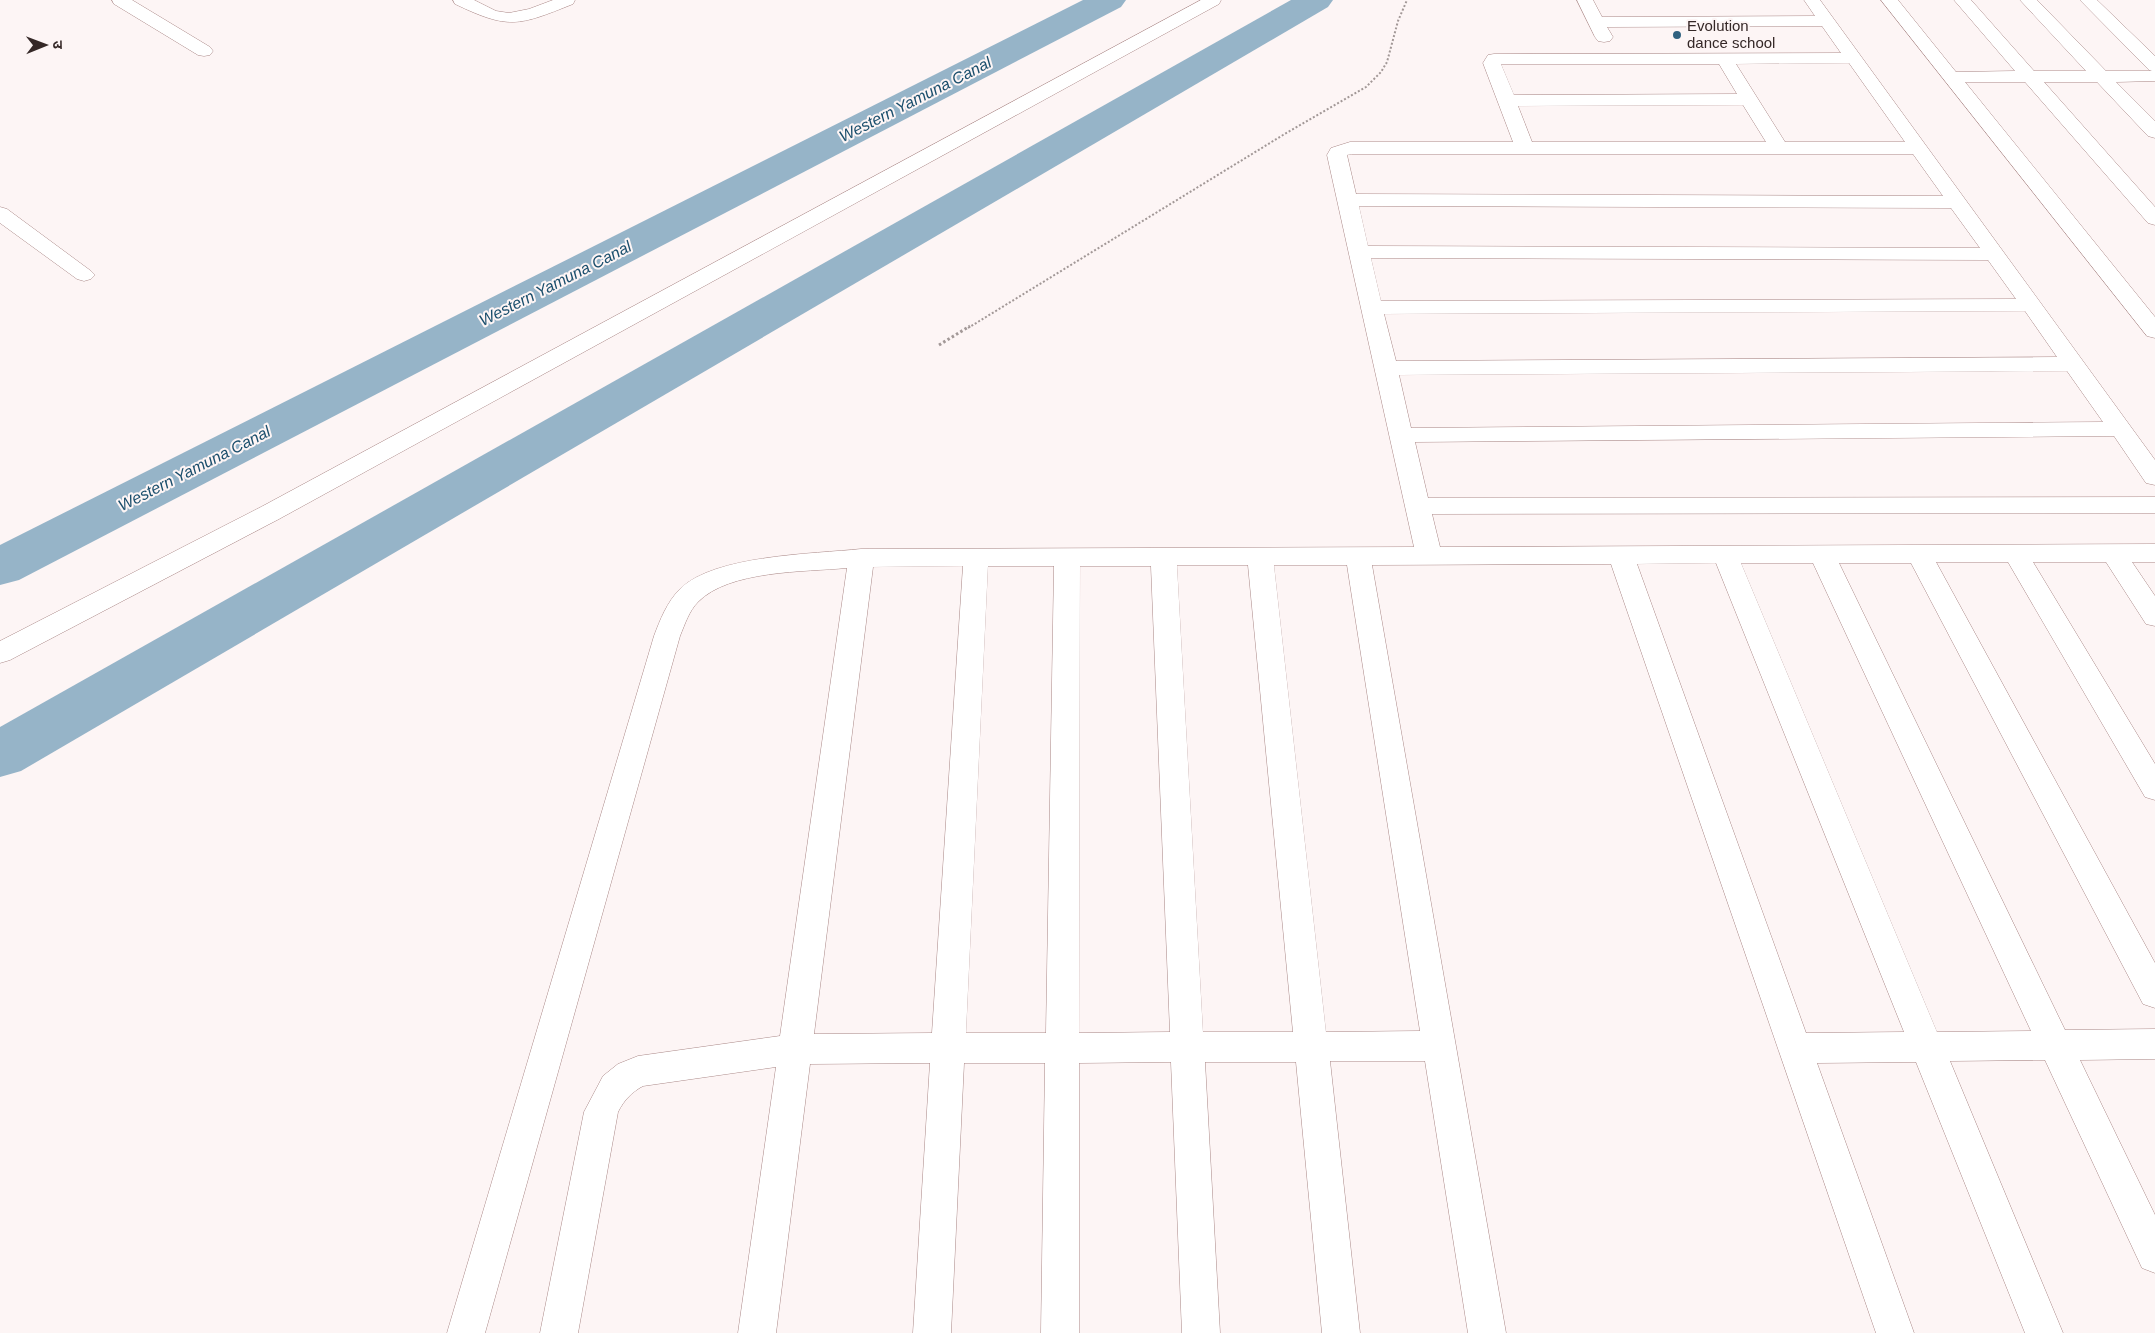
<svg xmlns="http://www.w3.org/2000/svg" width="2155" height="1333" viewBox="0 0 2155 1333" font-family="Helvetica,'Noto Sans Devanagari',sans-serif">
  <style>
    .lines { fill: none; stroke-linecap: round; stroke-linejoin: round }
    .canal { fill: #96b4c8; fill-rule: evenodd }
    .minor-casing { stroke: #aa8887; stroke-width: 1 }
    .path-far1 { stroke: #a29897; stroke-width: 2; stroke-dasharray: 2 2; stroke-linecap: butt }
    .path { stroke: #a29897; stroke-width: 3; stroke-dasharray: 2.5 2.5; stroke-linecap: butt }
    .minor { fill: #fff; fill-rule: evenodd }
    .poi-dot { fill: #316280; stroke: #fdf5f5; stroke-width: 2 }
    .labels { text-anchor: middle; stroke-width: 4; stroke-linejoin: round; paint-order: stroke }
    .far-poi-label { font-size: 15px; fill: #352827; stroke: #fdf5f5; text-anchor: start }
    .far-water-label { font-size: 16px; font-style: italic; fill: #1a4e6c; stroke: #fdf5f5 }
  </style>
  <rect width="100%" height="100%" fill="#fdf5f5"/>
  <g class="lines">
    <g class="canal">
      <polygon points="1083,0 1126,0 1121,7 19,580 0,585 0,545"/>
      <polygon points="1291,0 1333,0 1328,7 21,771 0,777 0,727"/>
    </g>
    <g class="minor-casing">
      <g id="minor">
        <polygon points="112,0 132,0 210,47 213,51 210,55 204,56 198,55 114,4"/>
        <path d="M453,0H474L496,11L509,13L529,9L553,0H575L573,4C518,26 509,30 455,4Z"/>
        <polygon points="1201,0 1221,0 1219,4 279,519 10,660 0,663 0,641 261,507"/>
        <path d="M1577,0H1593L1602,17L1815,16L1804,0H1820L2155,460V485L2146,483L2114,436L1415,442L1428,498L2155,497V513L1432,514L1440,547L2155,544V562H2132L2155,596V626L2146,624L2106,562H2033L2155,764V800L2145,797L2008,562H1936L2155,963V1008L2143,1004L1911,563H1839L2065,1030L2155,1029V1059L2080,1060L2155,1215V1273L2142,1268L2045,1060L1950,1061L2063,1333H2025L1916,1062L1817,1063L1914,1333H1876L1611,564L1372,565L1506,1333H1468L1425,1061H1330L1360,1333H1322L1296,1062H1205L1220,1333H1182L1171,1062L1079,1063V1333H1041L1045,1063H964L951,1333H913L930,1063L810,1064L776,1333H738L776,1067L643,1086C632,1092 624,1100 618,1112L578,1333H540L584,1112L603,1076L618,1064L638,1056L780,1036L847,568C805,572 729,570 698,602C689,611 685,624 680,636L485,1333H447L654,636C660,620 667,602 680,589C714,555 814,554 861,549L1414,547L1327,155L1331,148L1350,142H1513L1483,63L1488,55L1494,54L1841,53L1822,26L1607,27L1613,37L1610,41L1604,42L1598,41L1595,37ZM1849,63L1905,142H1785L1736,64ZM1501,64H1719L1737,94L1514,95ZM1743,105L1766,142H1532L1518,106ZM1352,154H1913L1943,196L1356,194L1347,155ZM1359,206L1951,208L1980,248L1368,246ZM1371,258L1988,260L2016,299L1381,301ZM2025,311L2057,357L1396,361L1384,314ZM2067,371L2103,422L1411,428L1399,375ZM1716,563L1904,1032L1806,1033L1637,564ZM1741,563H1813L2031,1031L1937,1032ZM1177,565H1248L1293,1032H1203ZM1274,565H1347L1420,1031L1326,1032ZM963,566L932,1033L814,1034L873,567ZM988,566H1054L1046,1033H966ZM1080,566H1151L1170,1032L1079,1033Z"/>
        <polygon points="1881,0 1898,0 1956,72 2015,71 1954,0 1971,0 2034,71 2086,71 2020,0 2037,0 2106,71 2152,71 2149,70 2080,0 2097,0 2155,56 2155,81 2116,82 2155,121 2155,138 2148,136 2097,82 2044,82 2155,207 2155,225 2148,223 2025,82 1965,82 2155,317 2155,338 2147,336"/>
        <polygon points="0,207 7,209 91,271 95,275 91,279 84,281 77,279 0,223"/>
      </g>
    </g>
    <polyline class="path-far1" points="968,328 1283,135 1366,87 1381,72 1387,62 1398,21 1407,0"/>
    <polyline class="path" points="939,345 970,326"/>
    <use href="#minor" class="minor"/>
  </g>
  <circle class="poi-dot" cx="1677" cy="35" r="5"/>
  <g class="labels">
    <g class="far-poi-label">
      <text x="1687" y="31">Evolution<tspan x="1687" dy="17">dance school</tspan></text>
    </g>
    <g class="far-water-label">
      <text transform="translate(915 99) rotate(-27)" y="6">Western Yamuna Canal</text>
      <text transform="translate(555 283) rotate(-27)" y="6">Western Yamuna Canal</text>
      <text transform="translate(194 468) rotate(-27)" y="6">Western Yamuna Canal</text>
    </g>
  </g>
  <g transform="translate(45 45) rotate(89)" stroke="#fdf5f5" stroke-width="4" paint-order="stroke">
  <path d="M0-4L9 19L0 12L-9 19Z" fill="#352827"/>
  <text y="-8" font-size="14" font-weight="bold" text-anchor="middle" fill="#352827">उ</text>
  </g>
</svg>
